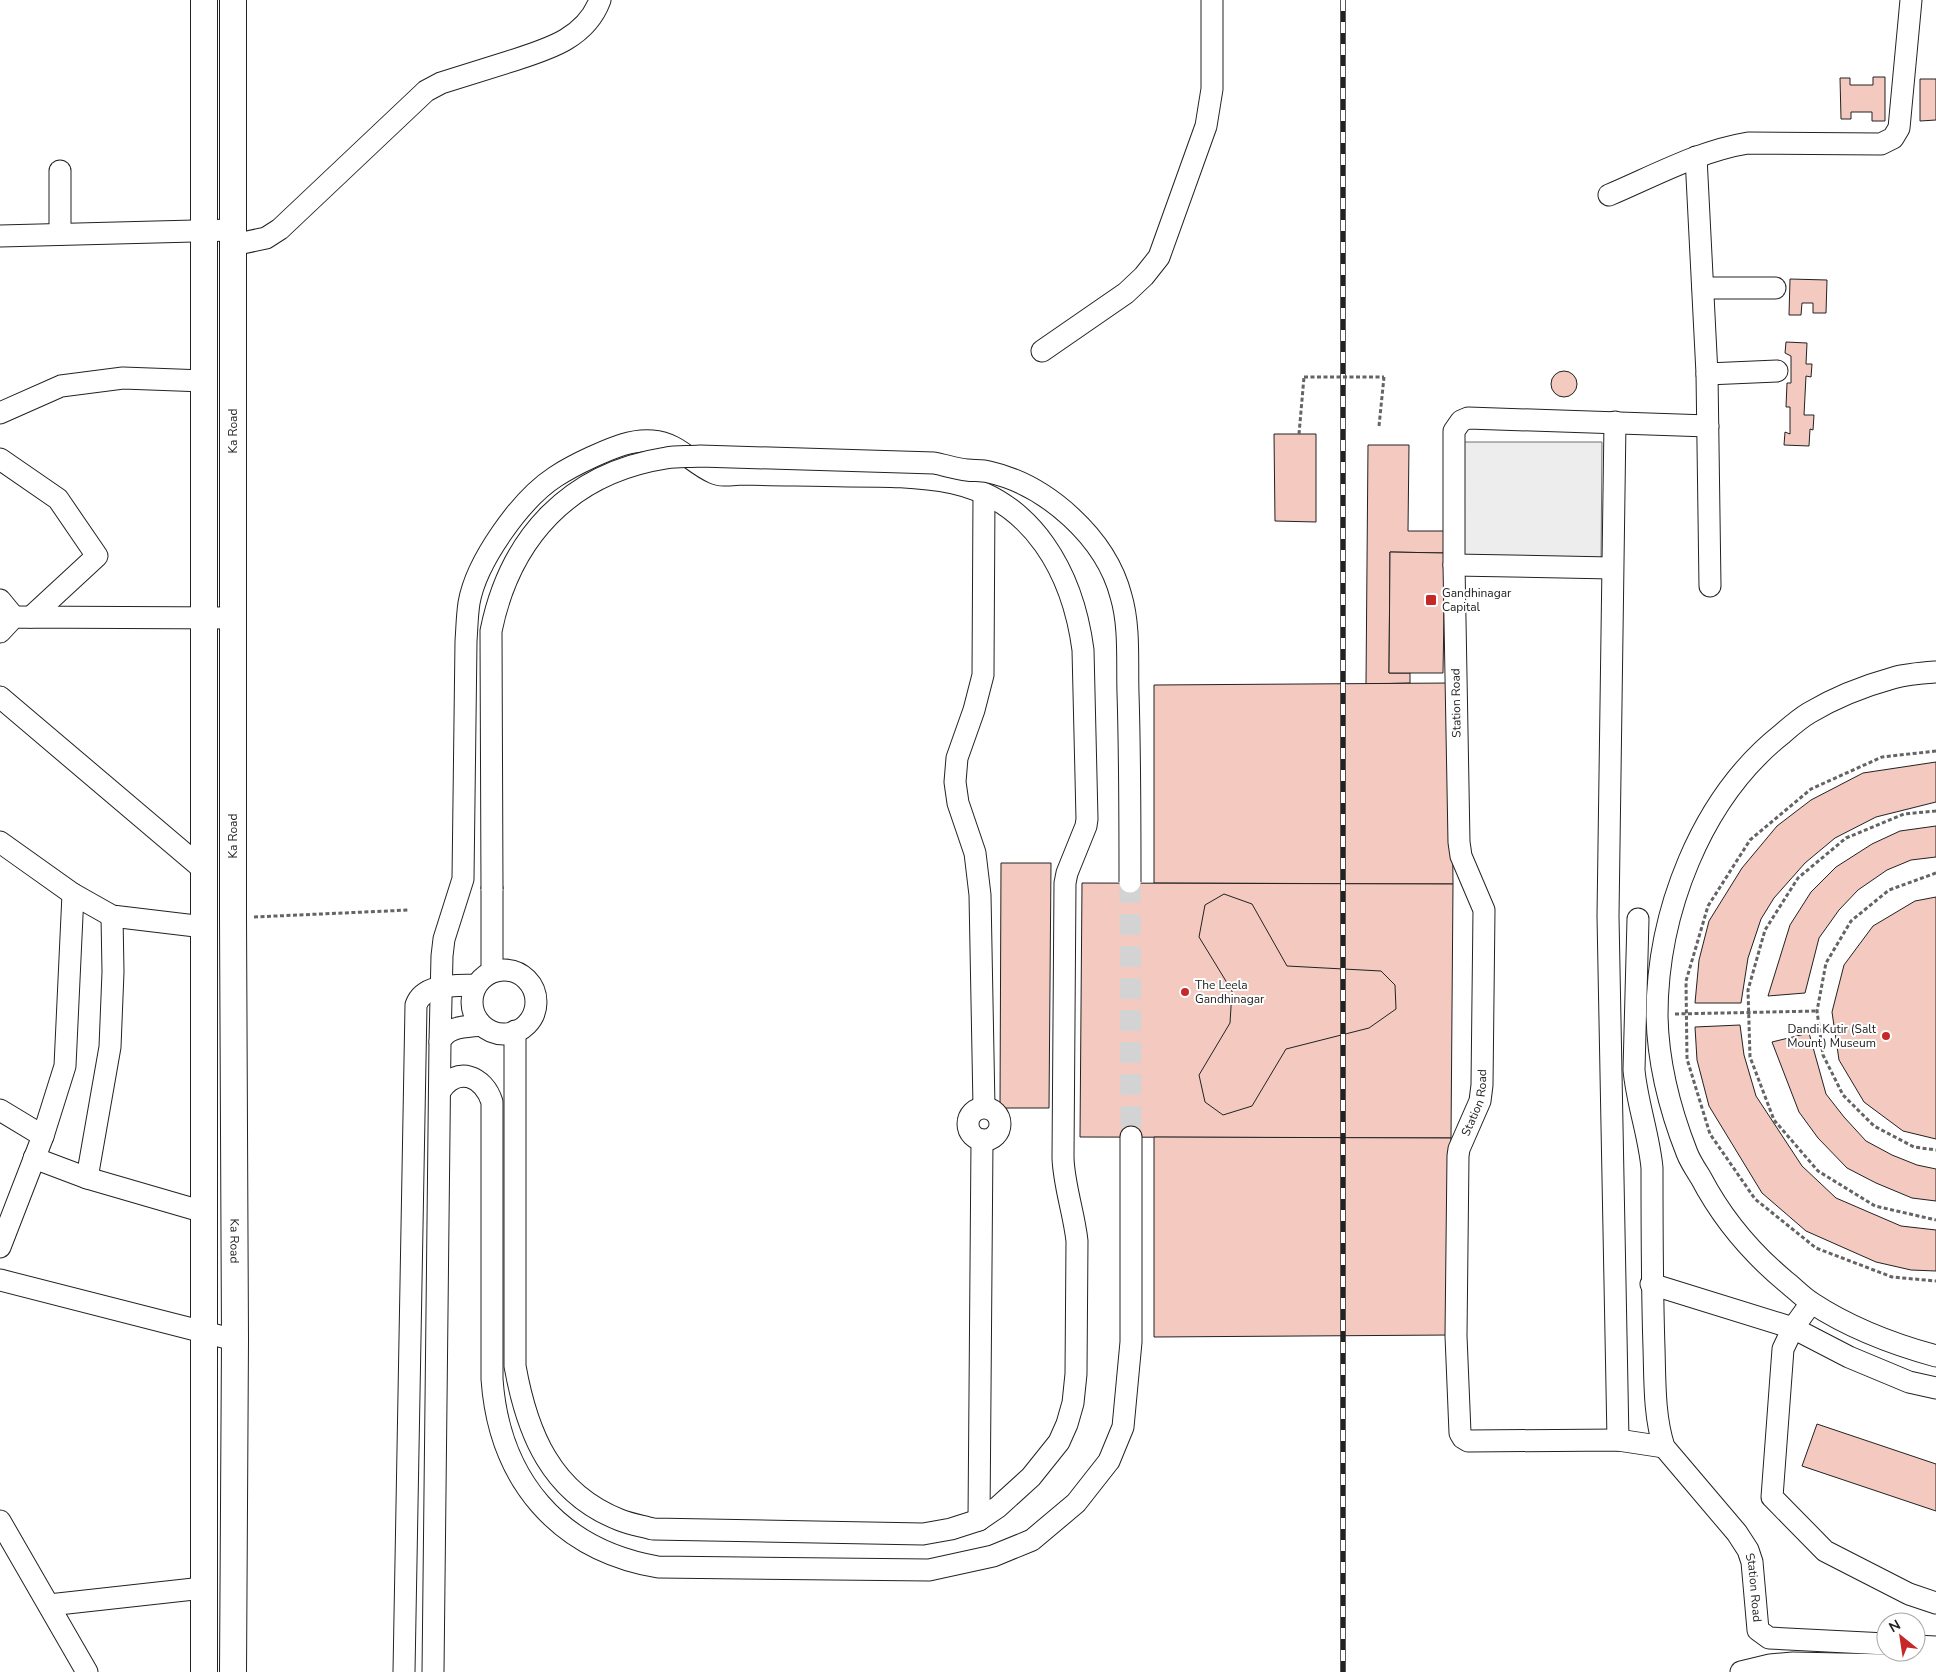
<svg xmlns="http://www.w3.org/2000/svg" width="1936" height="1672" viewBox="0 0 1936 1672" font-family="'Nunito Sans',sans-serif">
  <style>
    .parking { fill: #ededed; stroke: #6f6f6f }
    .building { fill: #f3c9c0; stroke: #222 }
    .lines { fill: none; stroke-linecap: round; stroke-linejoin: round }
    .minor-tunnel { stroke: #d3d3d3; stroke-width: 21; stroke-dasharray: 21 11; stroke-linecap: butt }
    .minor-casing { stroke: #222; stroke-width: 23 }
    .major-casing { stroke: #222; stroke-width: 28 }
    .path { stroke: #646464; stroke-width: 3; stroke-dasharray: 4 2.5; stroke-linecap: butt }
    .minor { stroke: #fff; stroke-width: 21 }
    .major { stroke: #fff; stroke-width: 26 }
    .rail-casing { stroke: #222; stroke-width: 5.5 }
    .rail { stroke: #fff; stroke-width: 4; stroke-dasharray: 11; stroke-linecap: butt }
    .minor-bridge-casing { stroke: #222; stroke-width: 23; stroke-linecap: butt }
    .path-bridge { stroke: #646464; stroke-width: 3; stroke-dasharray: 4 2.5; stroke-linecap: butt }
    .minor-bridge { stroke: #fff; stroke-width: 21 }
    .poi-dot { fill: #c62828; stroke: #fff; stroke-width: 2 }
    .labels { text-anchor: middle; stroke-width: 4; stroke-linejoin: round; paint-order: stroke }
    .street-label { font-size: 12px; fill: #222; stroke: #fff }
    .poi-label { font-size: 12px; fill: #222; stroke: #fff; text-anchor: start }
  </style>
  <rect width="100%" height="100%" fill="#fff"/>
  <polygon class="parking" points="1464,442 1602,442 1601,565 1463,565"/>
  <g class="building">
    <polygon points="1873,77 1885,77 1885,121 1872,121 1872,112 1851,112 1851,119 1841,119 1840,78 1850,78 1850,85 1873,85"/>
    <polygon points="1920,79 1936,79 1936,120 1920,121"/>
    <polygon points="1790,279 1827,280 1826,313 1813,313 1813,303 1802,303 1801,315 1789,315"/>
    <polygon points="1786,342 1807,343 1806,364 1812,364 1811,377 1806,376 1804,415 1814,415 1813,430 1810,429 1809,446 1784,445 1785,432 1790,434 1790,407 1786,407 1787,383 1791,383 1791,356 1785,353"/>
    <circle cx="1564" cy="384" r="13"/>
    <polygon points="1274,434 1316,434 1316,522 1275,521"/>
    <polygon points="1368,445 1409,445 1408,531 1445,531 1445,553 1390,552 1389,673 1410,673 1410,683 1366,684"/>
    <polygon points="1390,552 1445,553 1443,673 1389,673"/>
    <polygon points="1451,683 1453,884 1154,883 1154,685"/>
    <polygon points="1936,762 1936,802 1876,817 1835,838 1805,863 1774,898 1761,919 1748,958 1741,1003 1695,1003 1699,960 1709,921 1742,868 1777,826 1811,800 1863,773"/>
    <polygon points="1936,826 1936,857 1911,860 1887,870 1858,890 1839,910 1819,938 1805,993 1768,996 1790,925 1811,892 1836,867 1872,844 1900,831"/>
    <polygon points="1001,863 1051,863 1049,1108 1000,1108"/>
    <polygon points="1082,883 1453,884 1451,1138 1080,1137"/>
    <polygon points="1224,894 1252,904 1287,966 1381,971 1395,985 1396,1009 1369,1028 1286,1049 1252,1106 1223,1115 1205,1102 1199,1075 1230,1023 1232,991 1199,937 1205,905"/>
    <polygon points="1936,897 1936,1139 1903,1131 1864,1102 1839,1060 1832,1012 1844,965 1873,926 1915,901"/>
    <polygon points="1740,1025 1744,1055 1756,1096 1802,1166 1836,1198 1901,1226 1936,1230 1936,1271 1911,1270 1876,1262 1806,1231 1762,1193 1709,1106 1697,1060 1695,1027"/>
    <polygon points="1809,1033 1826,1094 1844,1117 1866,1141 1892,1155 1917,1165 1936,1169 1936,1201 1912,1198 1876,1183 1847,1168 1818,1138 1799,1112 1772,1042"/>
    <polygon points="1154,1137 1451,1138 1451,1335 1154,1337"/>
    <polygon points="1817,1424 1936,1464 1936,1511 1802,1466"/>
  </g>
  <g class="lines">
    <polyline class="minor-tunnel" points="1130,882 1131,1137"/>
    <g class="minor-casing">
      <g id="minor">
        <polyline points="1696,157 1707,374 1710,586"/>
        <path d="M1609,195C1654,176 1699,151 1748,143L1881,144L1893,138L1899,128L1911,0"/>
        <polyline points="60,234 60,171"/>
        <polyline points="0,236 233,230"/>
        <path d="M233,245L266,238L280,229L426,91L441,83C464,76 486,69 508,62C545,50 585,40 600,0"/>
        <polyline points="1703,288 1775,288"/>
        <polyline points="1042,351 1126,293 1144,276 1159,257 1206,126 1212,89 1212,0"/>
        <polyline points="1707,374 1777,371"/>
        <polyline points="0,413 61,386 123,378 204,381"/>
        <polyline points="1615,422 1608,916 1618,1440"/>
        <polyline points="0,459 58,499 97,556 31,617"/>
        <polyline points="1454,565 1612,568"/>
        <polyline points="0,600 14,617"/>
        <polyline points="0,632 14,617 233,618"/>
        <path d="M1936,672C1922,673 1907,674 1893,678C1864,686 1834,698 1809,713C1799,719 1790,727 1782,734C1700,799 1657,914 1657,1016C1658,1062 1670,1110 1687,1153C1690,1161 1696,1170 1701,1178C1723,1220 1753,1255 1790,1285C1797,1291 1804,1298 1812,1303C1850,1328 1892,1344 1936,1356"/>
        <polyline points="0,697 204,870"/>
        <polyline points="0,842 73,894 112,916 204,927"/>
        <polyline points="492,889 492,972"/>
        <path id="s1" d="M1638,919L1634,1070C1637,1103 1649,1135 1652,1168C1652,1228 1652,1288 1654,1348C1655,1381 1654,1416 1664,1447L1737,1533L1748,1550L1752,1562L1758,1630L1769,1638L1886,1644"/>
        <circle cx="504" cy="1002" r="32"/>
        <path d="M440,1042L442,956L444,939L463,879L466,641C467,628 467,616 469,603C476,562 520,500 555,477C567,469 579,463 592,457C610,449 631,439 652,441C679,443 691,463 714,473C722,477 735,474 743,474C778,475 813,475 848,476C884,476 918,476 953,483C1034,501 1073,574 1083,650L1087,819L1086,826L1067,873L1065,883L1063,1158C1064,1186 1074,1213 1077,1241L1076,1374L1073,1403L1067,1424L1059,1442L1031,1477L998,1507L979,1520L951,1529L923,1534L653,1529C642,1526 630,1524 620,1520C551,1493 527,1433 515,1366V1031"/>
        <path d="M440,1091C457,1065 484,1076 492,1102V1379C499,1479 558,1550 658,1567L929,1570L993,1556L1032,1540L1076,1503L1109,1461L1123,1427L1131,1342V1137"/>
        <polyline points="984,1107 980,895 975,853 958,803 955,782 957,758 974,710 983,675 984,494"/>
        <circle cx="984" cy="1124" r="16"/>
        <polyline points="0,1110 43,1136 0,1247"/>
        <polyline points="43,1136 65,1066 73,894"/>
        <polyline points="34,1158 87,1178 204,1212"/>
        <polyline points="87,1178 110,1047 113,972 112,916"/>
        <polyline points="0,1280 235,1340"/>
        <polyline points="1651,1284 1793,1328 1849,1357 1909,1382 1936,1388"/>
        <polyline points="1811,1303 1793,1328 1783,1349 1772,1497 1825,1551 1909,1594 1936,1603"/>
        <path id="s2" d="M1664,1447L1618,1440L1468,1441L1463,1438L1460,1433L1456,1336L1458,1156L1459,1149L1480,1101L1482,1085L1484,910L1461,856L1459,842L1454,565V431L1461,421L1468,418L1708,426"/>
        <polyline points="979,1520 982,1140"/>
        <polyline points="0,1521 87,1672"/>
        <polyline points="49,1605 203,1588"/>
        <polyline points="1916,1646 1936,1647"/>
        <path d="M404,1672L416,1005C424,983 456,986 476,985"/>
        <path d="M433,1672L440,1042C446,1026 466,1027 481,1025"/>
        <polyline points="1741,1672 1770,1665 1793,1663 1936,1666"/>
      </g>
    </g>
    <g class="major-casing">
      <g id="major">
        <polyline points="204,0 204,1672"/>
        <path id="s3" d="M233,0V918L235,1340L233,1672"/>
      </g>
    </g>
    <g class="path">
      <polyline points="1379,426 1384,377"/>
      <polyline points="1299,434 1304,377"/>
      <polyline points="1936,751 1882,757 1811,789 1750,840 1708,906 1686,981 1687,1059 1710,1134 1755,1199 1816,1248 1892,1277 1936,1281"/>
      <polyline points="1936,811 1904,814 1846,838 1798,878 1765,930 1748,990 1750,1057 1774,1120 1818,1171 1875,1206 1936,1220"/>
      <polyline points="1936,873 1889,890 1851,921 1826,963 1817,1011 1823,1055 1843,1095 1874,1126 1914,1147 1936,1150"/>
      <polyline points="254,917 409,910"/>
      <polyline points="1675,1014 1817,1011"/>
    </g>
    <use href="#minor" class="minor"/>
    <use href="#major" class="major"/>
    <g class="rail-casing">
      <polyline id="rail" points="1343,0 1343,1672"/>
    </g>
    <use href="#rail" class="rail"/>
    <g class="minor-bridge-casing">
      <path id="minor-bridge" d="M492,889L491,631C510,537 570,473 666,458C677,456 689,457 700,456L934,463C945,465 956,469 967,470C974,471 982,470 989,472C1047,485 1106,538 1121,596C1130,626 1127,662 1128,693C1130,756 1130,819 1130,882"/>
    </g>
    <polyline class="path-bridge" points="1304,377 1384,377"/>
    <use href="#minor-bridge" class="minor-bridge"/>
  </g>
  <g class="poi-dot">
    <rect x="1425" y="594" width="12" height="12" rx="2.5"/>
    <circle cx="1185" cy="992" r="5"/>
    <circle cx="1886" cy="1036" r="5"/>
  </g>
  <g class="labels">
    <g class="street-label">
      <text transform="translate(233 431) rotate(-90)" y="4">Ka Road</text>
      <text transform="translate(1456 703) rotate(-91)" y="4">Station Road</text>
      <text transform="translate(233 836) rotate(-90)" y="4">Ka Road</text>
      <text dy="4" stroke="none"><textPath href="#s2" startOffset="542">Station Road</textPath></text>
      <text dy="4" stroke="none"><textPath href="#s3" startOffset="1241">Ka Road</textPath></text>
      <text dy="4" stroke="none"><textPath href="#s1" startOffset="702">Station Road</textPath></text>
    </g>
    <g class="poi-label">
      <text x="1442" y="597">Gandhinagar<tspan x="1442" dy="14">Capital</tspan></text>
      <text x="1195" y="989">The Leela<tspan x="1195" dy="14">Gandhinagar</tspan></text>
      <text x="1876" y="1033" text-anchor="end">Dandi Kutir (Salt<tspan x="1876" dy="14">Mount) Museum</tspan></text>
    </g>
  </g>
  <g transform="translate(1901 1637) rotate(330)"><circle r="24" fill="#ffffff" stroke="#a7a7a7"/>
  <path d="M0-4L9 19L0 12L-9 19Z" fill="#c62828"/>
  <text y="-8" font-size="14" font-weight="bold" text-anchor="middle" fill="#222222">N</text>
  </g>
</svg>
